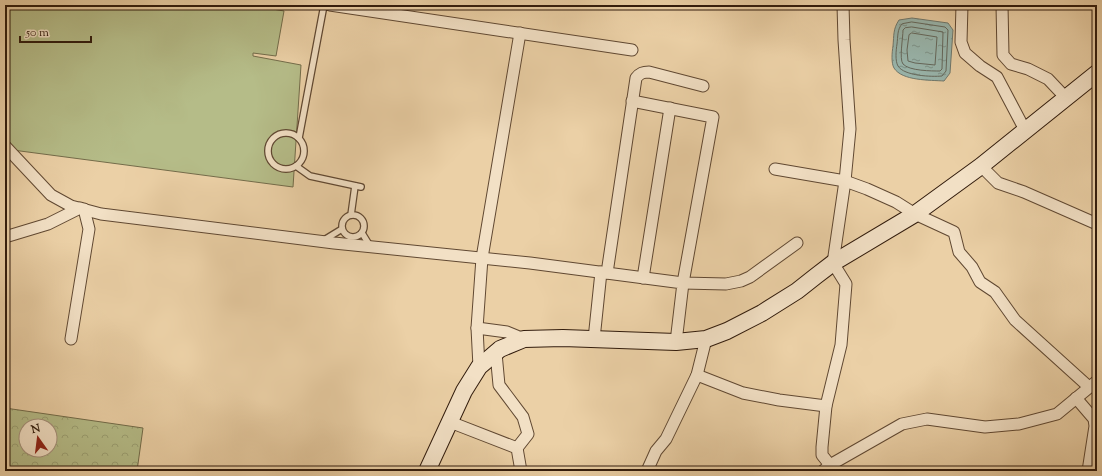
<svg xmlns="http://www.w3.org/2000/svg" width="1102" height="476" viewBox="0 0 1102 476" font-family="'Sorts Mill Goudy',serif">
  <style>
    .forest { fill: url(#forest-crowns); stroke: #736c4a; fill-rule: evenodd }
    .pitch { fill: #b5bc88; stroke: #736c4a }
    .water { fill: url(#water-ripples); stroke: #6f786d }
    .lines { fill: none; stroke-linecap: round; stroke-linejoin: round }
    .shore { stroke: #65685c; stroke-width: 1 }
    .lane-casing { stroke: #604832; stroke-width: 8 }
    .street-casing { stroke: #604832; stroke-width: 13 }
    .secondary-casing { stroke: #311b0c; stroke-width: 18 }
    .lane { stroke: #f2e0c5; stroke-width: 5.5 }
    .street { stroke: #f2e0c5; stroke-width: 11 }
    .secondary { stroke: #f2e0c5; stroke-width: 16 }
  </style>
  <defs>
    <pattern id="forest-crowns" width="20" height="18" patternUnits="userSpaceOnUse"><rect width="20" height="18" fill="#b5bc88"/><path d="M2 6a3 3 0 1 1 6 0M12 15a3 3 0 1 1 6 0" fill="none" stroke="#9ca174"/></pattern>
    <pattern id="water-ripples" width="26" height="14" patternUnits="userSpaceOnUse"><rect width="26" height="14" fill="#99b6ad"/><path d="M2 4q2-2 4 0t4 0M15 11q2-2 4 0t4 0" fill="none" stroke="#7d938b"/></pattern>
  </defs>
  <rect width="100%" height="100%" fill="#ebd0a6"/>
  <filter id="stains"><feTurbulence type="fractalNoise" baseFrequency=".005" numOctaves="4"/><feColorMatrix values="0 0 0 0 .2 0 0 0 0 .09 0 0 0 0 .02 0 0 0 .5 -.17"/></filter>
  <radialGradient id="worn" r=".72"><stop offset=".6" stop-color="#630" stop-opacity="0"/><stop offset="1" stop-color="#630" stop-opacity=".3"/></radialGradient>
  <path class="forest" d="M5,408L143,428L137,471H5ZM26,426H50V450H26Z"/>
  <polygon class="pitch" points="10,5 256,5 260,6 261,7 284,11 276,56 253,53 253,56 301,65 293,187 5,149 5,9"/>
  <path class="water" d="M912,18L948,23L953,30L950,73L944,81C930,80 902,81 894,68C891,63 892,52 893,46C894,35 893,29 899,20Z"/>
  <g class="lines">
    <g class="shore">
      <path d="M912,22L945,27L948,30L946,71L942,76C932,77 904,76 898,66C895,61 896,50 897,44C898,37 897,29 902,24Z"/>
      <path d="M912,27L943,32L942,69L940,71C932,71 909,71 903,64C899,59 903,38 903,30L905,28Z"/>
      <polygon points="912,33 937,37 935,65 915,63 908,61 907,50 909,35"/>
    </g>
    <g class="lane-casing">
      <g id="lane">
        <circle cx="286" cy="151" r="18"/>
        <polyline points="299,138 324,5"/>
        <polyline points="296,166 310,176 361,187"/>
        <circle cx="353" cy="226" r="11"/>
        <polyline points="351,215 355,186"/>
        <polyline points="362,233 370,246"/>
        <polyline points="324,240 342,229"/>
      </g>
    </g>
    <g class="street-casing">
      <g id="street">
        <polyline points="330,5 632,50"/>
        <polyline points="962,5 961,42 965,53 980,66 997,77 1025,130"/>
        <polyline points="1002,5 1003,55 1011,64 1028,69 1048,79 1066,98"/>
        <polyline points="632,101 713,117 683,283 726,284 741,281 750,277 797,243"/>
        <polyline points="5,146 51,195 71,206 101,214 334,243 530,263 683,283 676,342"/>
        <polyline points="981,166 998,183 1024,192 1097,224"/>
        <polyline points="775,169 845,181 867,189 896,202 915,214 954,232 959,252 972,267 980,282 995,292 1015,320 1089,387"/>
        <polyline points="5,237 48,224 80,208"/>
        <path d="M607,273L636,78C640,73 643,72 649,72L703,86"/>
        <polyline points="643,278 670,108"/>
        <polyline points="477,328 507,332 524,339"/>
        <polyline points="71,339 89,229 84,209"/>
        <polyline points="594,339 601,272"/>
        <polyline points="496,353 499,385 523,417 528,434 517,448"/>
        <polyline points="479,367 477,328 482,258 520,33"/>
        <polyline points="697,375 743,393 779,400 826,406"/>
        <polyline points="1076,398 1094,419 1095,426 1088,471"/>
        <polyline points="450,422 517,448 521,471"/>
        <polyline points="830,465 822,455 822,447 826,406 841,345 846,284 833,263 845,181 850,129 844,40 843,5"/>
        <polyline points="647,471 656,451 666,439 697,375 706,339"/>
        <polyline points="823,471 830,465 902,424 927,419 985,427 1019,424 1057,414 1097,381"/>
      </g>
    </g>
    <g class="secondary-casing">
      <polyline id="secondary" points="427,471 464,391 479,367 500,349 524,339 563,338 676,342 706,339 727,331 762,313 797,291 816,276 833,263 915,214 981,166 1097,73"/>
    </g>
    <use href="#lane" class="lane"/>
    <use href="#street" class="street"/>
    <use href="#secondary" class="secondary"/>
  </g>
  <rect width="1102" height="476" fill="none" stroke="#ebd0a6" stroke-width="20"/>
  <rect x="6" y="6" width="1090" height="464" fill="none" stroke="#311b0c" stroke-width="2"/>
  <rect x="10" y="10" width="1082" height="456" fill="none" stroke="#311b0c"/>
  <g transform="translate(38 438) rotate(346)"><circle r="19" fill="#f2e0c5" stroke="#a5917b"/>
  <path d="M0-3L7 15L0 10L-7 15Z" fill="#8f2418"/>
  <text y="-6" font-size="11" font-weight="bold" text-anchor="middle" fill="#311b0c">N</text>
  </g>
  <path d="M20 36v6h71v-6" fill="none" stroke="#311b0c" stroke-width="2"/>
  <text x="26" y="36" font-size="12" fill="#311b0c" stroke="#f2e0c5" stroke-width="3" paint-order="stroke">50 m</text>
  <rect width="100%" height="100%" filter="url(#stains)"/>
  <rect width="100%" height="100%" fill="url(#worn)"/>
</svg>
